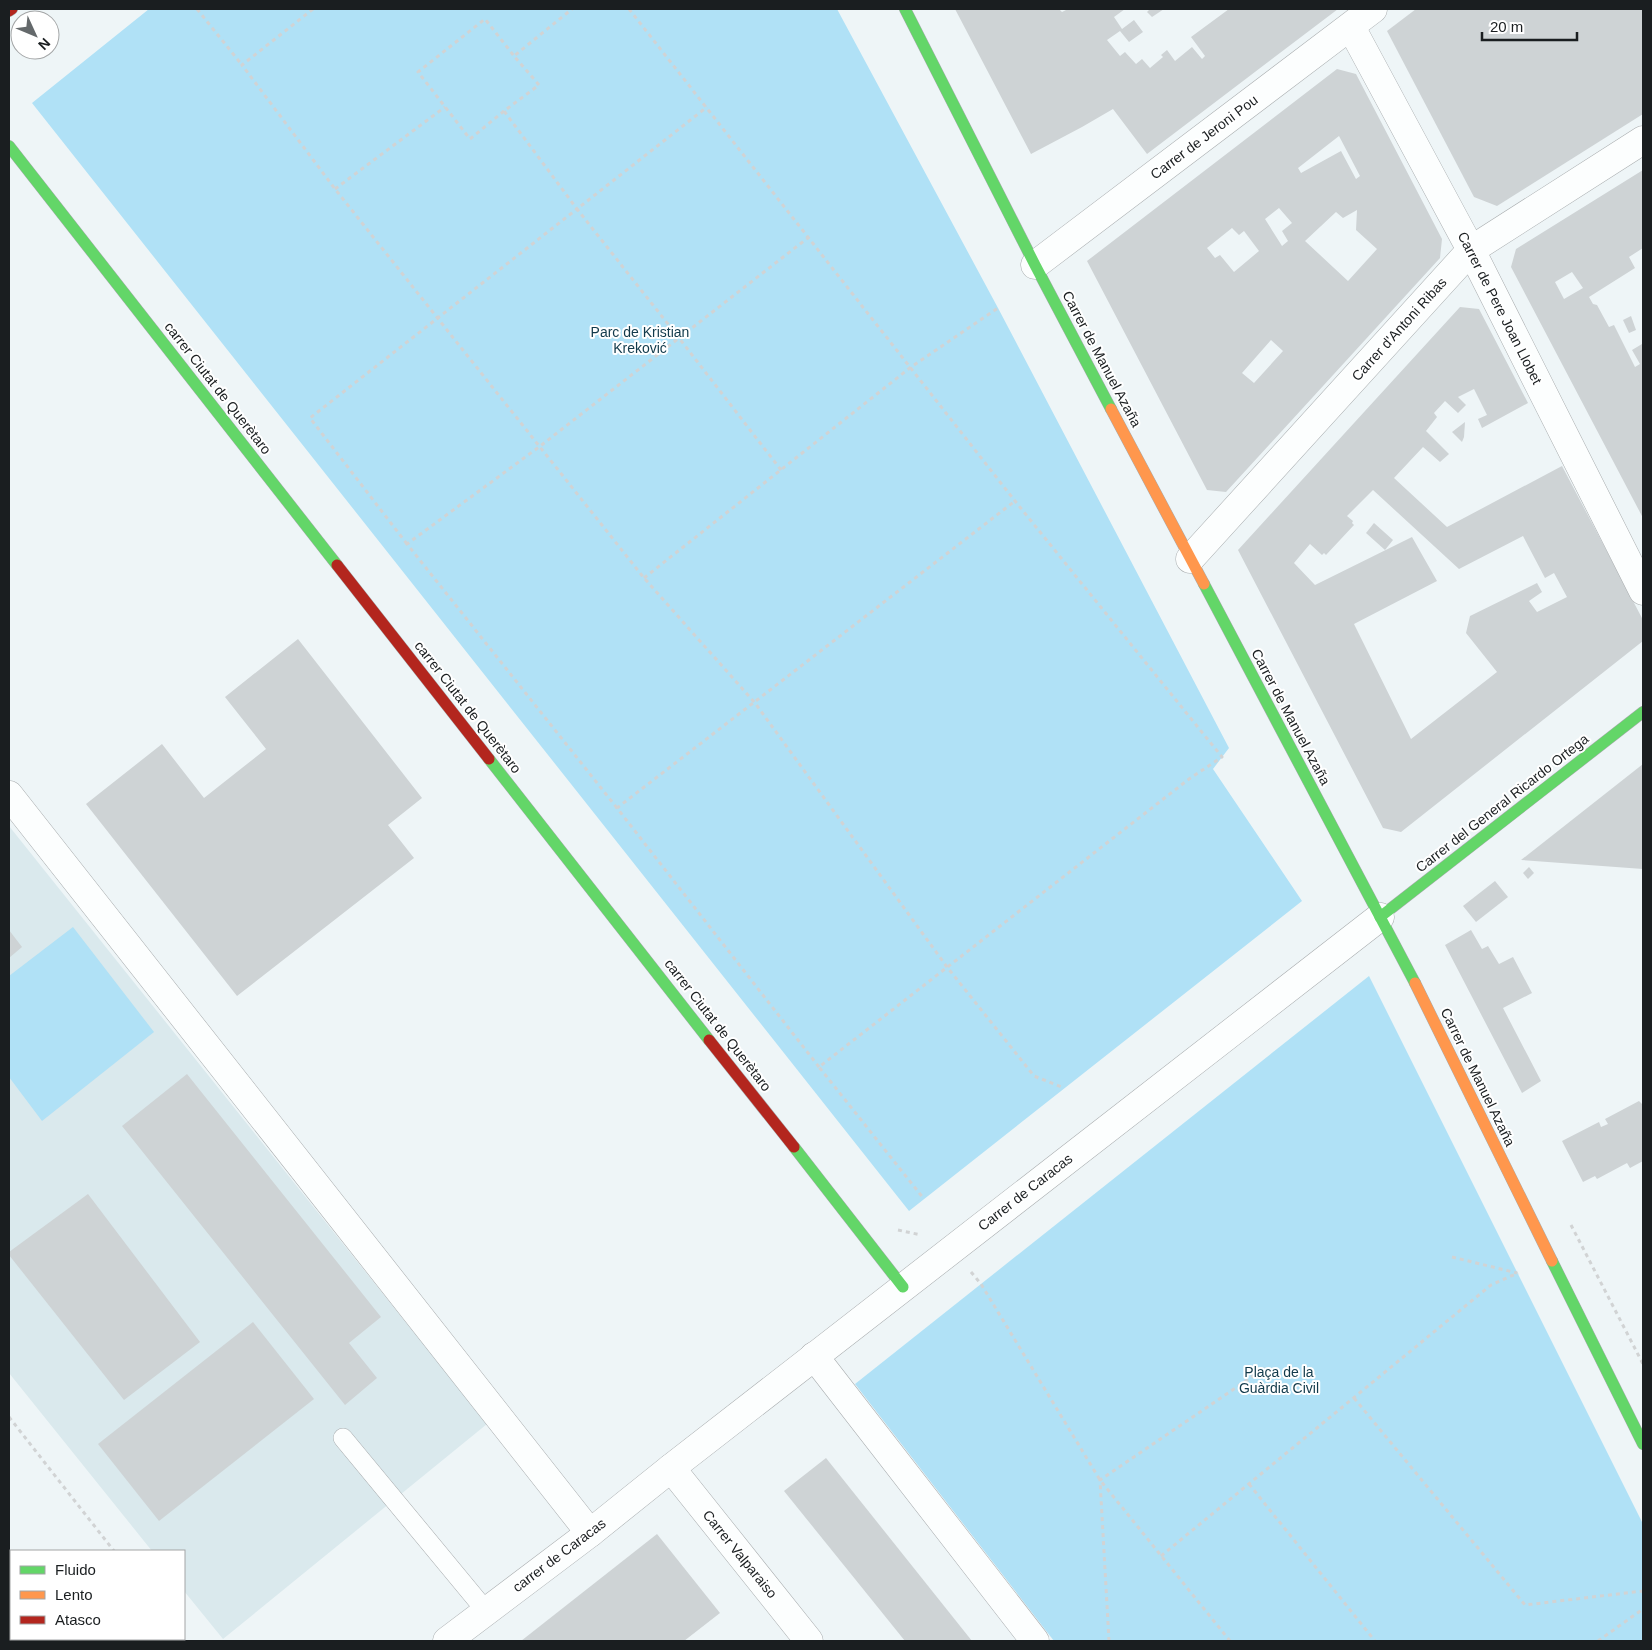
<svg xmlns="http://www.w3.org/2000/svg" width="1652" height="1650" viewBox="0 0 1652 1650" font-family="Arial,sans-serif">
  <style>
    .built { fill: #dae9ed }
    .green { fill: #b0e1f6 }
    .building { fill: #ced3d5; fill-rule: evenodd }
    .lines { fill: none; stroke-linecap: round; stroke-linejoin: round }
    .lane-casing { stroke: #a8acae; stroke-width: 20 }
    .street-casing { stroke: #a8acae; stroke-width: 29 }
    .fast-casing { stroke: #a8acae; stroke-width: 12 }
    .slow-casing { stroke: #a8acae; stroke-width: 12 }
    .jam-casing { stroke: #a8acae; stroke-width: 12 }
    .path { stroke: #d1d3d4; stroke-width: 3; stroke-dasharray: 4 4; stroke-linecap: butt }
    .lane { stroke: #fcfefe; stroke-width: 19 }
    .street { stroke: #fcfefe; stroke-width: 28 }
    .fast { stroke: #63d668; stroke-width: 11 }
    .slow { stroke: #ff974d; stroke-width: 11 }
    .jam { stroke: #b3261e; stroke-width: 11 }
    .labels { text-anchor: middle; stroke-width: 4; stroke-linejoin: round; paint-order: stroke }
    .street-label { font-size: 14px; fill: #1a1e20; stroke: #fff }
    .park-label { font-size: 14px; fill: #113a4b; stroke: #fff }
  </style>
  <rect width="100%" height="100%" fill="#eef5f7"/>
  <polygon class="built" points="9,826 487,1424 223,1639 184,1591 184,1551 152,1551 9,1373"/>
  <g class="green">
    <polygon points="149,9 837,9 998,308 1229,748 1213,769 1302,901 909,1211 32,103"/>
    <polygon points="73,927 154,1032 42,1121 9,1077 9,976"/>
    <polygon points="1369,976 1643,1524 1643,1641 1054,1641 855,1384"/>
  </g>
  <g class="building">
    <polygon points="955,9 1059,9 1062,12 1068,9 1125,9 1114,17 1122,29 1134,20 1143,32 1129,42 1120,31 1107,40 1120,56 1125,52 1136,64 1142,59 1150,68 1163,57 1161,55 1167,50 1175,61 1192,47 1202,59 1205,56 1191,37 1229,9 1338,9 1147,154 1113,109 1082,127 1031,154"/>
    <polygon points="1150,9 1164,9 1152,17 1147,12"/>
    <polygon points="1416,9 1643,9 1643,114 1497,206 1474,197 1387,31"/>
    <path d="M1337,69L1356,74L1442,239L1440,258L1226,492L1207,490L1087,261ZM1339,136L1360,176L1356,179L1341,151L1301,173L1298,168ZM1279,208L1292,223L1282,231L1288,241L1282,246L1265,219ZM1357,210L1356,230L1377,249L1348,281L1305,241L1336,212L1343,218ZM1232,228L1239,235L1244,231L1259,251L1234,272L1220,255L1215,258L1207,248ZM1271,340L1283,351L1254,383L1242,373Z"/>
    <path d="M1643,170V248L1629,257L1635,268L1589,297L1593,304L1597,305L1609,327L1614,325L1635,367L1640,364L1632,350L1642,344L1643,346V518L1511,267L1516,249ZM1572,272L1583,288L1564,299L1555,282Z"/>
    <path d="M1460,307L1479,309L1528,403L1482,428L1478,419L1487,415L1474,389L1458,397L1466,405L1458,413L1445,401L1434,413L1437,417L1426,431L1449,454L1440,462L1423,447L1394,478L1447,527L1562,466L1643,620V641L1401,832L1383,828L1238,550ZM1373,490L1459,569L1523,536L1545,578L1554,573L1567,597L1537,612L1529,601L1542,592L1537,583L1470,616L1466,633L1497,672L1411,739L1354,624L1437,581L1412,537L1315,585L1294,563L1310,544L1322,555L1324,553L1326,555L1354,525L1352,523L1353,521L1347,516Z"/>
    <polygon points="1631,316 1636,330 1629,333 1623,320"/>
    <polygon points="1465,422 1464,437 1462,442 1452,432"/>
    <polygon points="1374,523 1393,540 1385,550 1366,533"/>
    <polygon points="298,639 422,798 388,825 414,858 237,996 86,804 162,744 204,798 266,749 225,697"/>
    <polygon points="1643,764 1643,869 1521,860"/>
    <polygon points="1529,867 1534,873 1528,879 1523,873"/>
    <polygon points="1495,881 1508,897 1476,922 1463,906"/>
    <polygon points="9,930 22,947 9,958"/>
    <polygon points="1471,930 1482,949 1488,946 1499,964 1513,957 1532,993 1503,1008 1541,1081 1522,1093 1445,945"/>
    <polygon points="187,1074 381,1317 349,1343 377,1378 345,1405 122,1126"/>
    <polygon points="1639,1101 1643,1105 1643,1161 1630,1168 1627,1163 1597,1179 1595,1176 1583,1182 1562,1141 1599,1122 1601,1127 1608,1124 1605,1119"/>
    <polygon points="88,1194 200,1342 124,1400 9,1255 9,1252"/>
    <polygon points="253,1322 314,1399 159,1521 98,1444"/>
    <polygon points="826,1458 972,1641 905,1641 784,1491"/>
    <polygon points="657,1534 720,1613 684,1641 521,1641"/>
  </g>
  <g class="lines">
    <g class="lane-casing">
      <polyline id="lane" points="343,1438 486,1611"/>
    </g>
    <g class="street-casing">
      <g id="street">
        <polyline points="1351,27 1471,250 1643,591"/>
        <polyline points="1035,265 1373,9"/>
        <polyline points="1190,559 1471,250 1643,140"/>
        <polyline points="9,795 590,1533"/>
        <polyline points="814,1356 1035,1641"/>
        <polyline points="671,1468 809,1641"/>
        <polyline points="447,1641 590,1533 671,1468 1380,917"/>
      </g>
    </g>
    <g class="fast-casing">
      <g id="fast">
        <polyline points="905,9 1035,265 1111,409"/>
        <polyline points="9,146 337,565"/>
        <polyline points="1204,584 1415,983"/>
        <polyline points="489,759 709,1040"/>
        <polyline points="1380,917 1643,712"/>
        <polyline points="794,1147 903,1287"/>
        <polyline points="1552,1261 1643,1444"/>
      </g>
    </g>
    <g class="slow-casing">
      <g id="slow">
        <polyline points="1111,409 1204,584"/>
        <polyline points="1415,983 1552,1261"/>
      </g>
    </g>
    <g class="jam-casing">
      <g id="jam">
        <polyline points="9,11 12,9"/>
        <polyline points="337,565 489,759"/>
        <polyline points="709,1040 794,1147"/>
      </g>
    </g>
    <g class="path">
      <polyline points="197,9 242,65"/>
      <polyline points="313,9 242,65 335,189 644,578 755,703 947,967 1034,1076 1064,1088"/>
      <polyline points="629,9 1015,501 1222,757 1189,779 819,1067 924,1199"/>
      <polyline points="504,111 470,139 418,72 485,19 514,56"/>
      <polyline points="335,189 445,107"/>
      <polyline points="781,470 679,338 809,237"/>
      <polyline points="407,544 310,418 577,209 504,111 539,85 514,56 572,9"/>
      <polyline points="644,578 911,367 998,308"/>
      <polyline points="617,808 407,544 539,447 679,338 577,209 707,107"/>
      <polyline points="819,1067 617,808 1015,501"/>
      <polyline points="1571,1225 1643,1364"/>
      <polyline points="898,1230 921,1235"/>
      <polyline points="1452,1257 1517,1273"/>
      <polyline points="971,1272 981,1284 1100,1480 1230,1641"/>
      <polyline points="1354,1398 1525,1605 1643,1591"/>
      <polyline points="9,1417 114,1551"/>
      <polyline points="1249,1484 1375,1641"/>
      <polyline points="1161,1556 1491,1285 1518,1273"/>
      <polyline points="182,1639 184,1641"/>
      <polyline points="1109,1641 1100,1480 1265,1368"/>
      <polyline points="1598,1641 1643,1609"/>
    </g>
    <use href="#lane" class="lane"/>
    <use href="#street" class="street"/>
    <use href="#fast" class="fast"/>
    <use href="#slow" class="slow"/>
    <use href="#jam" class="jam"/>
  </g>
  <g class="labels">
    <g class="street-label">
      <text transform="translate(1204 137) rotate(-37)" y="5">Carrer de Jeroni Pou</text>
      <text transform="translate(1500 308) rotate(63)" y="5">Carrer de Pere Joan Llobet</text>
      <text transform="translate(1399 329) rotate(-48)" y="5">Carrer d'Antoni Ribas</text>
      <text transform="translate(1102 359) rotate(62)" y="5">Carrer de Manuel Azaña</text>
      <text transform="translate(218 388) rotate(52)" y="5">carrer Ciutat de Querètaro</text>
      <text transform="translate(468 707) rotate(52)" y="5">carrer Ciutat de Querètaro</text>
      <text transform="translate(1291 717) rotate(62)" y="5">Carrer de Manuel Azaña</text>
      <text transform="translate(1502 803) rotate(-38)" y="5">Carrer del General Ricardo Ortega</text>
      <text transform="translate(718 1025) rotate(52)" y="5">carrer Ciutat de Querètaro</text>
      <text transform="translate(1478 1077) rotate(64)" y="5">Carrer de Manuel Azaña</text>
      <text transform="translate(1025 1192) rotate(-38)" y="5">Carrer de Caracas</text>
      <text transform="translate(740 1554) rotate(51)" y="5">Carrer Valparaiso</text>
      <text transform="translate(559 1555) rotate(-37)" y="5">carrer de Caracas</text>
    </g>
    <g class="park-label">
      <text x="640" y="337">Parc de Kristian<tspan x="640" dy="16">Kreković</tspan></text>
      <text x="1279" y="1377">Plaça de la<tspan x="1279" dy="16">Guàrdia Civil</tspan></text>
    </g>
  </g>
  <rect width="1652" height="1650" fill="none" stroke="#1a1e20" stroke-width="20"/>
  <rect x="10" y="1550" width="175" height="90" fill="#ffffff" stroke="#a3a5a6"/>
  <rect x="20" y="1566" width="25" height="8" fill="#63d668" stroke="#a3a5a6"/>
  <text x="55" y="1575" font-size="15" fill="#1a1e20">Fluido</text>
  <rect x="20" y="1591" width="25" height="8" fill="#ff974d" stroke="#a3a5a6"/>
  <text x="55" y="1600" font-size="15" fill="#1a1e20">Lento</text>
  <rect x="20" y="1616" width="25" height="8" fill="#b3261e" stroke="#a3a5a6"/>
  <text x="55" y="1625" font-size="15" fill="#1a1e20">Atasco</text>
  <g transform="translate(35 35) rotate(134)"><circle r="24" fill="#ffffff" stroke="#a3a5a6"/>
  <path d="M0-4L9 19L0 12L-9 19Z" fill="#64696b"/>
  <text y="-8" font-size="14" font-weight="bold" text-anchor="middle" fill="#1a1e20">N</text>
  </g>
  <path d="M1482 32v8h95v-8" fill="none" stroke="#1a1e20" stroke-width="2.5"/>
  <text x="1490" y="32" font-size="15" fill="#1a1e20" stroke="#ffffff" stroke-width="4" paint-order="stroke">20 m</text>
</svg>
